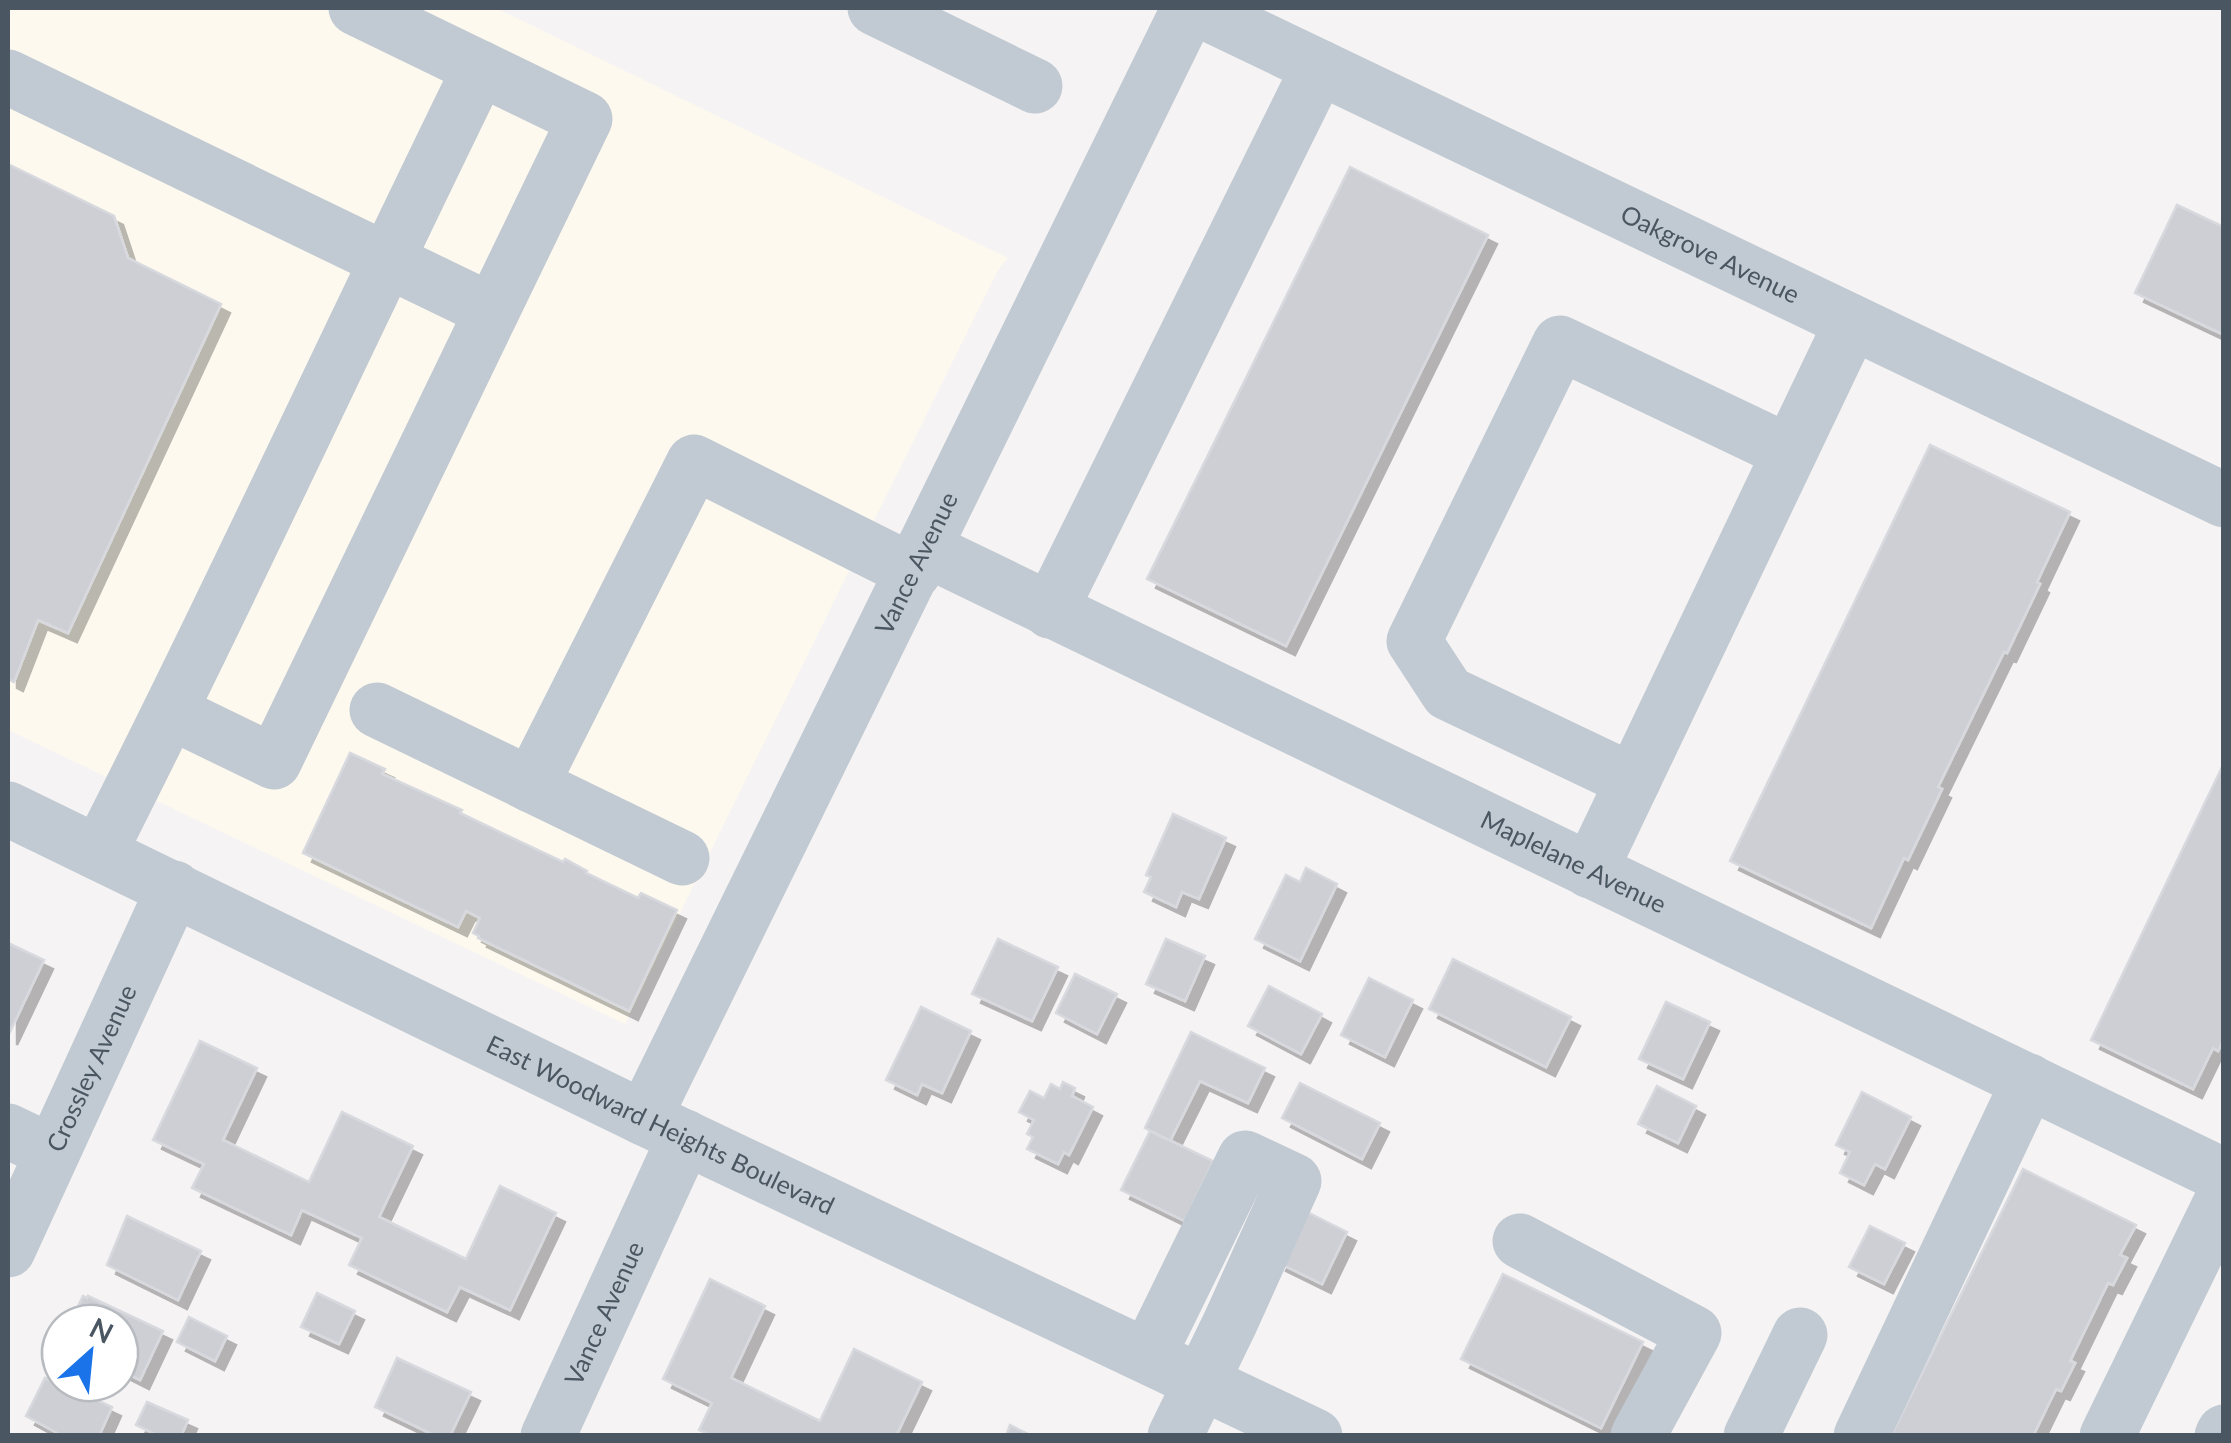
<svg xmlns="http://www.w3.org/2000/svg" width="2231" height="1443" viewBox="0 0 2231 1443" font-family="Lato,sans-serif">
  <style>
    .commercial { fill: #fdf9ef }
    .building { fill: #cdcfd5; stroke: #d7d9de; stroke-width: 2.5; filter: url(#shadow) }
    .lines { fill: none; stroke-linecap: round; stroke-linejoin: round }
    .minor { stroke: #c1cad2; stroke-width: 55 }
    .labels { text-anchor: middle; stroke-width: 8; stroke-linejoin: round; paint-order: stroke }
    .street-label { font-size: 25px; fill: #4a5661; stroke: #fff }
  </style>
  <defs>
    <filter id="shadow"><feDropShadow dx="9" dy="9" stdDeviation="0" flood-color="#0004"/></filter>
  </defs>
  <rect width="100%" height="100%" fill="#f5f3f3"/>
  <polygon class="commercial" points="8,8 496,8 1008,258 998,270 625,1024 8,730"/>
  <g class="building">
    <polygon points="8,164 114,216 128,258 221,304 68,633 38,620 14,682 8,679"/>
    <polygon points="1350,167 1488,235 1286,646 1147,579"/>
    <polygon points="2177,205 2224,227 2224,335 2135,293"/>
    <polygon points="1930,445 2070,512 2037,582 2040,584 2007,653 2004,652 1938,787 1942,789 1908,860 1904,858 1871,928 1730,861"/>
    <polygon points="350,753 385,769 382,774 462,810 460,813 563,862 565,859 587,871 586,873 638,898 641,893 677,910 629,1011 478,938 479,936 473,933 480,918 466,911 458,927 303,853"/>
    <polygon points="2224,763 2224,1038 2218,1051 2213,1048 2193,1089 2091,1040"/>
    <polygon points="1173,814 1226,838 1199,899 1182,892 1176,907 1144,892 1151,877 1146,875"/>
    <polygon points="1306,868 1337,884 1300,961 1255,939 1286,875 1300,882"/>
    <polygon points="998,939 1058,967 1032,1021 972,994"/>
    <polygon points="1166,939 1205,956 1185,1001 1146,984"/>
    <polygon points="8,943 44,960 8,1036"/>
    <polygon points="1453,959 1571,1017 1546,1067 1429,1009"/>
    <polygon points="1075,974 1117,994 1097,1034 1056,1013"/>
    <polygon points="1369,978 1413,1000 1385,1057 1341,1035"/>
    <polygon points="1269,986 1322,1014 1301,1054 1248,1026"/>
    <polygon points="1666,1002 1710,1022 1683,1079 1639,1059"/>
    <polygon points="921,1007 971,1031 942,1093 922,1084 917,1095 886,1080"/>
    <polygon points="1191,1032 1265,1068 1248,1103 1200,1081 1170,1141 1145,1128"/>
    <polygon points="200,1041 257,1068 223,1140 309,1182 342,1112 413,1146 379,1217 466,1259 500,1186 556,1213 510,1310 460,1287 447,1312 349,1265 362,1238 302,1210 291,1235 192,1188 204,1164 153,1140"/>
    <polygon points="1063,1082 1075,1088 1072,1096 1093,1107 1069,1155 1064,1152 1058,1164 1027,1149 1033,1137 1027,1134 1034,1120 1019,1112 1030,1091 1044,1098 1051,1084 1060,1089"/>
    <polygon points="1300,1083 1380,1123 1362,1159 1282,1118"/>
    <polygon points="1657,1086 1696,1106 1678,1143 1638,1124"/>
    <polygon points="1862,1092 1911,1117 1885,1169 1875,1164 1864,1185 1840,1173 1850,1152 1836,1145"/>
    <polygon points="1150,1131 1213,1161 1185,1221 1121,1190"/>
    <polygon points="2023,1169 2136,1225 2120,1255 2127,1258 2113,1285 2108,1283 2070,1361 2075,1363 2061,1391 2056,1389 2033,1436 1891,1436"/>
    <polygon points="1303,1210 1347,1232 1322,1284 1277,1262"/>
    <polygon points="127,1216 201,1251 178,1300 107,1265"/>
    <polygon points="1870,1226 1905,1243 1884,1284 1849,1267"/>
    <polygon points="1503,1274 1643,1342 1601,1428 1461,1359"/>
    <polygon points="710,1279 765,1306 731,1378 820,1421 854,1349 922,1382 896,1436 712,1436 699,1430 712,1403 663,1379"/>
    <polygon points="317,1293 355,1311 339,1344 301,1327"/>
    <polygon points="83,1296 87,1298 88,1296 163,1331 140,1380 120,1370 120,1323 70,1323"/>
    <polygon points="189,1317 227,1336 215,1361 177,1342"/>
    <polygon points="397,1358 471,1392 450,1436 436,1436 375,1407"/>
    <polygon points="45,1378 54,1382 55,1378 60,1380 60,1383 70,1385 69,1387 112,1407 99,1436 63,1436 26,1416"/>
    <polygon points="147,1402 188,1420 181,1436 159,1436 136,1425"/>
    <polygon points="1010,1425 1032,1436 1006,1436"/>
  </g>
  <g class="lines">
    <g class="minor">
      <polyline points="875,8 1035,86"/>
      <path id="s1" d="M1196,8L2224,500"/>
      <polyline points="8,77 492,311"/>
      <path id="s2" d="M925,549L2224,1176"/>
      <polyline points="1050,611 1319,67"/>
      <polyline points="377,710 682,858"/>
      <polyline points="171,712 274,762 585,119 356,8"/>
      <polyline points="1633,781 1448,693 1414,641 1560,343 1789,452"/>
      <polyline points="531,785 694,462 914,572"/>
      <path id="s3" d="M8,809L644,1118L1315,1436"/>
      <path d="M99,853C231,593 352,329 480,68"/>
      <polyline points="1590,871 1852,322"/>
      <path id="s4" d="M644,1118L1189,8"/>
      <polyline points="8,1131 52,1152"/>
      <polyline points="1520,1241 1694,1333 1638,1436"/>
      <path id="s5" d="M8,1250L174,888"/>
      <polyline points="1148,1356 1245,1158 1294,1181 1230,1323 1175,1436"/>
      <path id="s6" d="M548,1436L685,1137"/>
      <polyline points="1751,1436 1800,1335"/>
      <polyline points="1861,1436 2029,1081"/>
      <polyline points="2107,1436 2224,1196"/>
      <polyline points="2222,1436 2224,1432"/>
    </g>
  </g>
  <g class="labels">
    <g class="street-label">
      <text dy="9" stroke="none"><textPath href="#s1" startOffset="570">Oakgrove Avenue</textPath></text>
      <text dy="9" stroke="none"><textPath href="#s4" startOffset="618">Vance Avenue</textPath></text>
      <text dy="9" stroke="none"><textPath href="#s2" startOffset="720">Maplelane Avenue</textPath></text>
      <text dy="9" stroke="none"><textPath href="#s5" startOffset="200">Crossley Avenue</textPath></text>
      <text dy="9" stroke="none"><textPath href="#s3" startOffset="725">East Woodward Heights Boulevard</textPath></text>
      <text dy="9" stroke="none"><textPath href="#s6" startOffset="135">Vance Avenue</textPath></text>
    </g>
  </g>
  <rect width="2231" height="1443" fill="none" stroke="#4a5661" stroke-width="20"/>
  <g transform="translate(90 1353) rotate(27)"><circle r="48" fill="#ffffff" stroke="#b7bbc0" stroke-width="2.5"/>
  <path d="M0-8L18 38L0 25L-18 38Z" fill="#1a73e8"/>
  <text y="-15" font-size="28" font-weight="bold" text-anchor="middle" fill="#4a5661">N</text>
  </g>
</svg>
